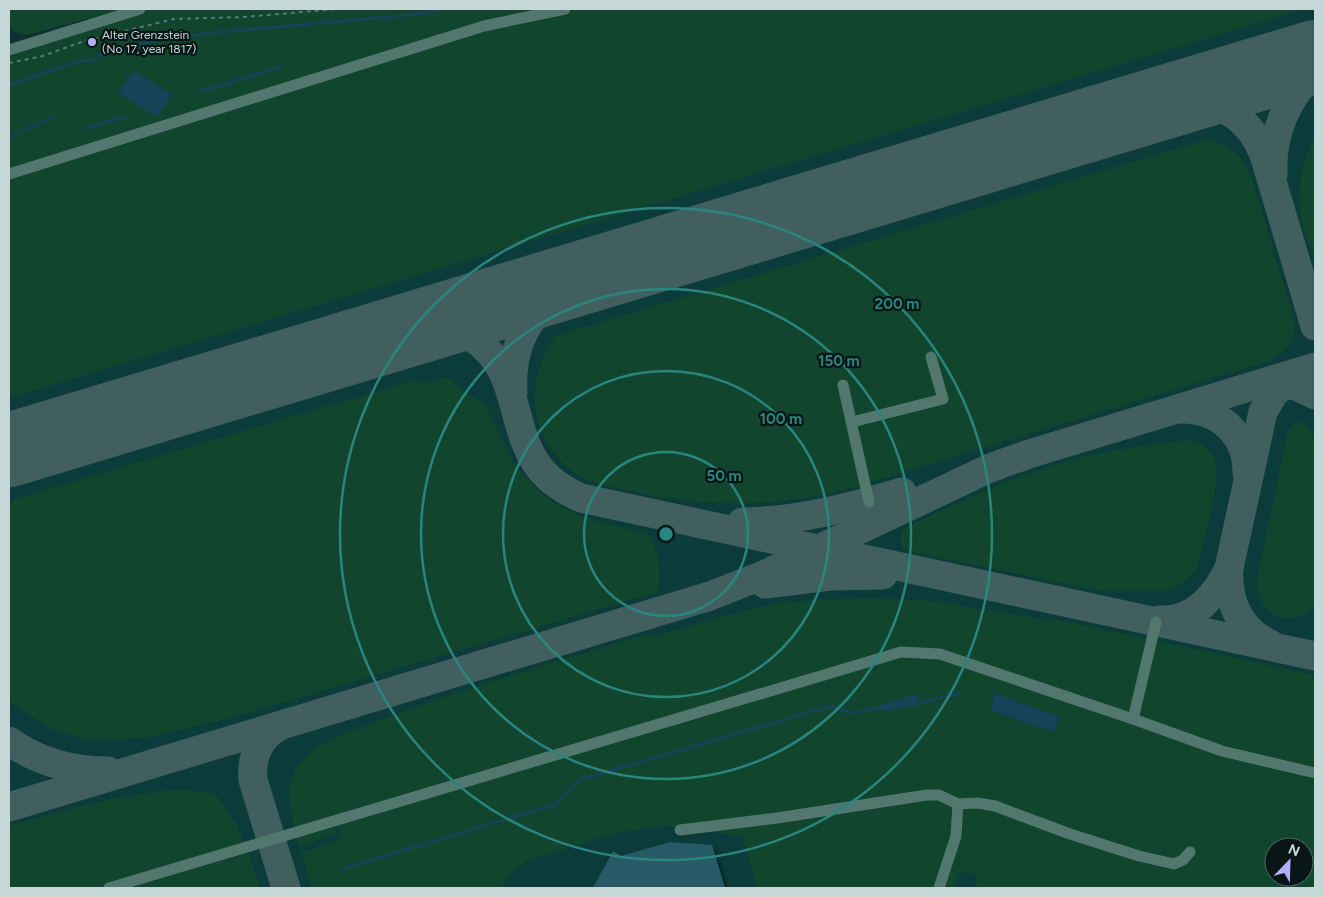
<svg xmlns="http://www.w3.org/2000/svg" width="1324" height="897" viewBox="0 0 1324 897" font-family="Figtree,sans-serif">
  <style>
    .built { fill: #0c3b3b; fill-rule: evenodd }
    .green { fill: #11452e; fill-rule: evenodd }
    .water { fill: #174257 }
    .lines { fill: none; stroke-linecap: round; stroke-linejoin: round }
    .stream { stroke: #174257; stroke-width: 3 }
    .taxiway { stroke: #425f5f; stroke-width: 29 }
    .runway { stroke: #425f5f; stroke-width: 74 }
    .building { fill: #255a66; filter: url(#shadow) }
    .path { stroke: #5d7777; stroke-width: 2; stroke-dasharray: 4 4; stroke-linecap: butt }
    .minor { stroke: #52776e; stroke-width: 11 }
    .ring { fill: none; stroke: #2a857e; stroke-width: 2.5 }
    .poi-dot { fill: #b3adf9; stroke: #091616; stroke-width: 2 }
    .labels { text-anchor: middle; stroke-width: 4.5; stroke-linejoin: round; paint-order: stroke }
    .poi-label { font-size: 12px; fill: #c6d7d7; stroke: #091616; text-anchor: start }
    .centre { fill: #2a857e; stroke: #091616; stroke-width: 2.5 }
    .ring-label { font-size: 15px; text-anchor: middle; font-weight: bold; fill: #2a857e; stroke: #091616; stroke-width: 4.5; stroke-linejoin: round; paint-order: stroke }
  </style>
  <defs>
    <filter id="shadow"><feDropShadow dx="3" dy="5.5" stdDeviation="2.5" flood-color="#0009"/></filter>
  </defs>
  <rect width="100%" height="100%" fill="#103131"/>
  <path class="built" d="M543,9H1315V888H9V116L126,64ZM1274,847H1304V877H1274Z"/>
  <g class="green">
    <polygon points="9,9 122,9 27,35 17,33 9,27"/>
    <polygon points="150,9 1305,9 9,398 9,56"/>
    <path d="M1315,137V257C1294,218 1294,178 1315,137Z"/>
    <path d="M1211,138L1239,155L1251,175L1293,317C1298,339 1287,352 1269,361L872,482C845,490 818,497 790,500C734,507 677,502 621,489C605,485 589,482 575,473C561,464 551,450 544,436C526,402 536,366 555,336Z"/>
    <path d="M445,377L486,406L516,467L543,495L564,509L593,520L648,534C658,547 664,577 657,592L235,717L145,738L89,741L53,730L13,705L9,700V505L15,499L414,380L424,384Z"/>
    <path d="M1301,422L1308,426L1315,438V606C1289,628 1262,620 1256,584L1288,430L1293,424Z"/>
    <path d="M1187,440C1200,442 1212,449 1216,463C1220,482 1202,549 1196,570L1181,584L1167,591H1101L907,551C898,545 898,535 904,528C960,502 1014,475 1074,459C1111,450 1149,445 1187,440Z"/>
    <path d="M875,598L930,601L1049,620L1050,618L1315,675V888H978L974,887L978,877L962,870L954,888H943L959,800L950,795L682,827C630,823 576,847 527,861L513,871L501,888H312L301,852L340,840L339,836L342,835L340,828L336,829L337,834L299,846C293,826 283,787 296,768C318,738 365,726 398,713C480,683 564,659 648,634L649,638C684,628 720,616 756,608C795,599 836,599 875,598ZM994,693L1060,717L1054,732L991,710ZM1274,847H1304V877H1274Z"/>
    <path d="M178,789L214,793C241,823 248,851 260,888H9V826C64,809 120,795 178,789Z"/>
    <polygon points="928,797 950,804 954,810 955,819 936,888 757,888 742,837 704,830"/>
  </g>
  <g class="water">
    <polygon points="134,70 172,95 160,114 154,116 119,93"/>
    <polygon points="994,693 1060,717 1054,732 991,710"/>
    <polygon points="917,694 919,705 883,711 877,706"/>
  </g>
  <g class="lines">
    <g class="stream">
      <polyline points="126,78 129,79"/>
      <polyline points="9,85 79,61 92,61 105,52 155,41 210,33 410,15 446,9"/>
      <polyline points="199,92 283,66"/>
      <polyline points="85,128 125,117"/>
      <polyline points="9,138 54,116"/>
      <polyline points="919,703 959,693"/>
      <polyline points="342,869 556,804 574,784 582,779 831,706 852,713 878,708"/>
    </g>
    <g class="taxiway">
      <path d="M1172,101C1217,98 1250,115 1265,158L1315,326"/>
      <path d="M1273,174C1271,136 1287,96 1315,71"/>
      <path d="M415,328C435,325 457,327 474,339C520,370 509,422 536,463C547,480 563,490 581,498L1315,656"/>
      <polyline points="1270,383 1296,386 1315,395"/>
      <path d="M513,392C510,340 533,306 576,280"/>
      <path d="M1182,409C1219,409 1247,434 1247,472"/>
      <polyline points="9,458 34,443"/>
      <path d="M742,522C798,521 849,508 902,492"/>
      <polyline points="765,584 830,576 883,575"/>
      <path d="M1160,620C1193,622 1216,596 1229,568"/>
      <path d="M1270,644C1239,630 1227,600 1229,568L1263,412L1274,393L1295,375"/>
      <path d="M280,726C259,737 251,758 253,780L286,888"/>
      <path d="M9,741C38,762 72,771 108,771"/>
      <polyline points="9,807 710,596 766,574 990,468 1029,454 1315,367"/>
    </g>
    <polyline class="runway" points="9,450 1315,57"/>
  </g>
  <polygon class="building" points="670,842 712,845 725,888 593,888 613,851 621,856"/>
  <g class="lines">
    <polyline class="path" points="9,63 43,56 84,41 174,19 244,17 337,9"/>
    <g class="minor">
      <polyline points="9,50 140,9"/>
      <polyline points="9,174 484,26 565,9"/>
      <polyline points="843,385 869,502"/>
      <polyline points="852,422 943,399 931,357"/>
      <polyline points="1133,719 1156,622"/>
      <polyline points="680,830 777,818 927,795 939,795 958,804 978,803 995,806 1070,834 1139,856 1174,864 1183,860 1190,852"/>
      <polyline points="109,888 901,652 940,654 1133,719 1222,751 1315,773"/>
      <polyline points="939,888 956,836 958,804"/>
    </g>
  </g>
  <g class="ring">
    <circle cx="666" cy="534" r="82"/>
    <circle cx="666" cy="534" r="163"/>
    <circle cx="666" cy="534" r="245"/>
    <circle cx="666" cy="534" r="326"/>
  </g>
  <circle class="poi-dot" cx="92" cy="42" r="5"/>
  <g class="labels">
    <g class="poi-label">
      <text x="102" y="39">Alter Grenzstein<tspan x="102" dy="14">(No 17, year 1817)</tspan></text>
    </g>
  </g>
  <circle cx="666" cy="534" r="8" class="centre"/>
  <g class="ring-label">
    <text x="897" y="309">200 m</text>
    <text x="839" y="366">150 m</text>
    <text x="781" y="424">100 m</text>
    <text x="724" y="481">50 m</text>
  </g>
  <rect width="1324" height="897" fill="none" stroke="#c6d7d7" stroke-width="20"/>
  <g transform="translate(1289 862) rotate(23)"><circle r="24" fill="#091616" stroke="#556363"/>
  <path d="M0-4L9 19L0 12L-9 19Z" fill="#b3adf9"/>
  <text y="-8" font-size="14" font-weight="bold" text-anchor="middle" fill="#c6d7d7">N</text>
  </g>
</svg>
